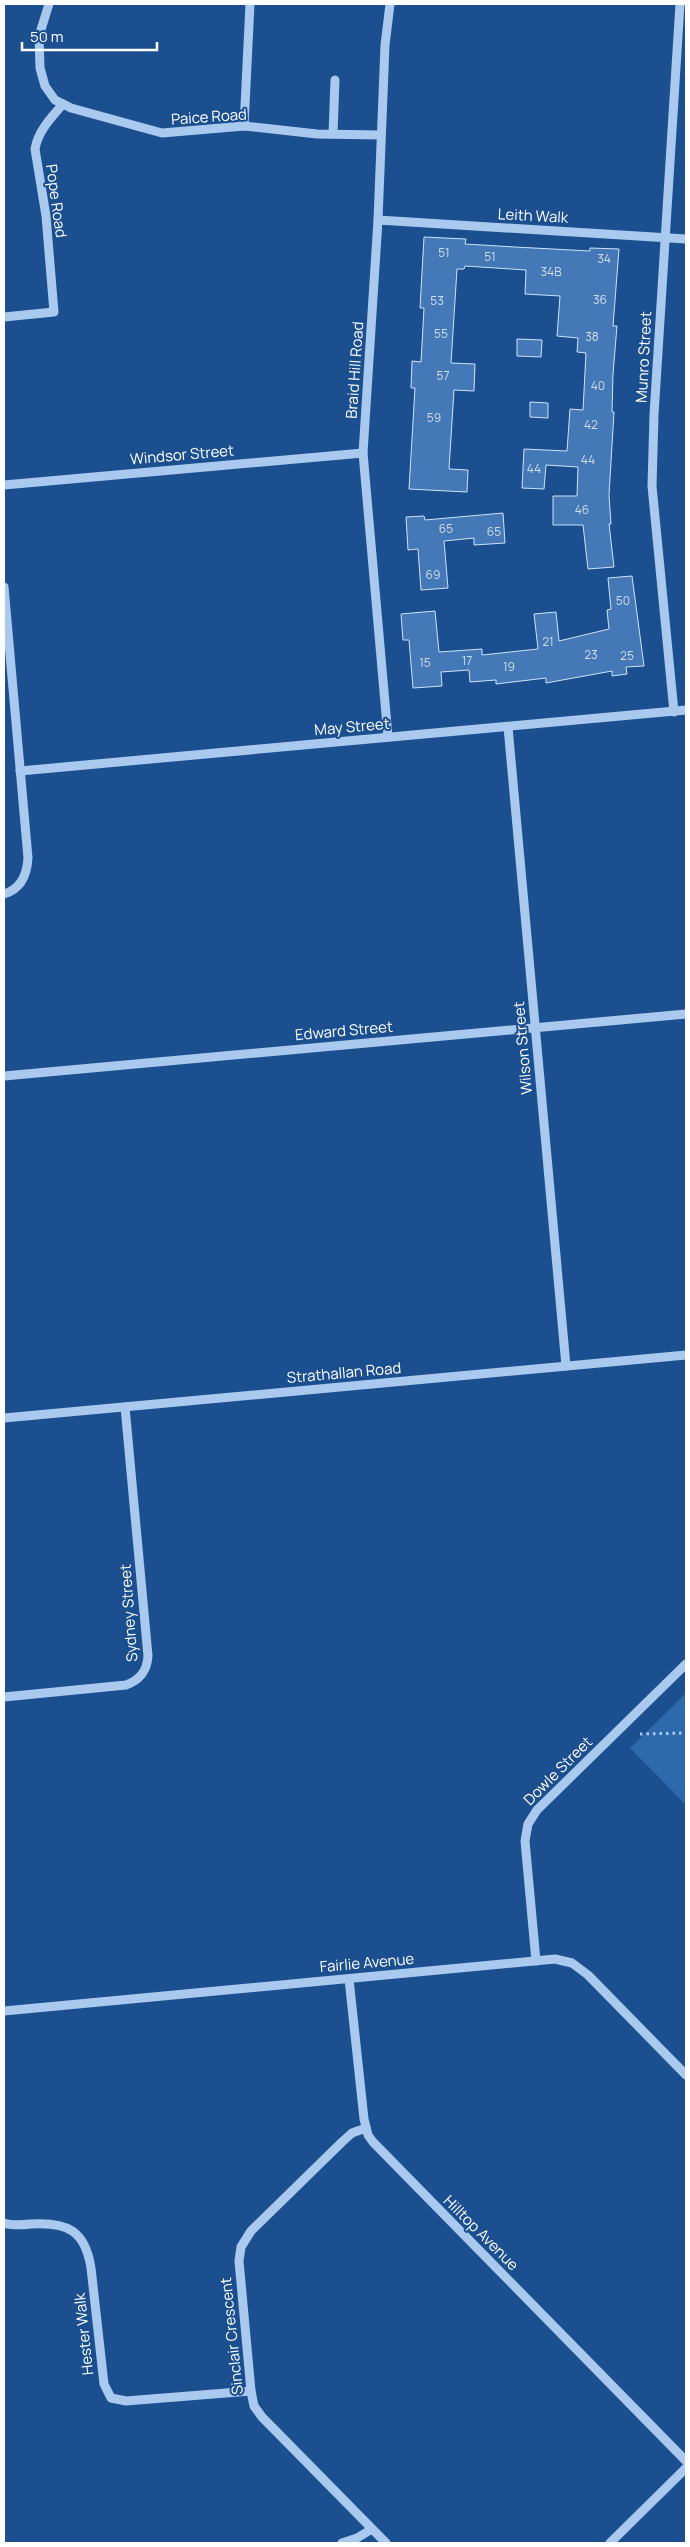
<svg xmlns="http://www.w3.org/2000/svg" width="690" height="2547" viewBox="0 0 690 2547" font-family="Manrope,sans-serif">
  <style>
    .green { fill: #2e69ad }
    .building { fill: #4478b7; stroke: #cfe3fa }
    .lines { fill: none; stroke-linecap: round; stroke-linejoin: round }
    .path { stroke: #a9c9ee; stroke-width: 3; stroke-dasharray: 2.5 4; stroke-linecap: butt }
    .minor { stroke: #a9c9ee; stroke-width: 9 }
    .labels { text-anchor: middle; stroke-width: 4; stroke-linejoin: round; paint-order: stroke }
    .number-label { font-size: 12px; fill: #d0dded }
    .street-label { font-size: 15px; fill: #fff; stroke: #1b4f8f }
  </style>
  <rect width="100%" height="100%" fill="#1b4f8f"/>
  <polygon class="green" points="686,1693 686,1805 630,1748"/>
  <g class="building">
    <polygon points="424,237 466,239 465,244 515,247 590,251 590,248 619,249 613,326 617,326 613,374 612,412 614,412 609,495 611,524 609,524 614,567 588,569 583,525 553,525 553,496 577,496 578,467 546,465 544,489 522,488 524,449 567,451 570,409 583,410 586,353 577,352 578,338 557,336 560,296 525,294 526,270 465,266 464,269 457,269 451,363 475,364 474,391 454,390 449,469 468,470 467,492 409,489 415,388 411,388 412,361 421,362 424,308 420,308"/>
    <polygon points="517,339 542,340 541,357 517,356"/>
    <polygon points="530,402 548,403 548,418 530,417"/>
    <polygon points="503,513 505,543 474,545 474,538 444,541 448,588 421,590 418,549 408,550 406,517 424,516 425,520"/>
    <polygon points="632,576 644,666 626,667 627,674 612,676 612,671 546,683 546,678 496,684 496,680 470,682 469,670 441,672 442,686 413,688 409,640 403,640 401,614 435,611 439,652 482,649 482,655 538,649 534,614 556,612 559,641 609,629 607,610 611,609 608,578"/>
  </g>
  <g class="lines">
    <polyline class="path" points="640,1734 686,1733"/>
    <g class="minor">
      <polyline points="49,4 39,36 40,68 45,86 55,100 71,108 162,133 244,126 317,134 380,135"/>
      <polyline points="244,126 250,4"/>
      <polyline points="333,134 335,80"/>
      <polyline points="378,220 686,239"/>
      <path d="M4,317L54,312L46,216L35,149C38,131 51,118 63,104"/>
      <polyline points="4,485 363,453"/>
      <path d="M4,587L28,858C27,875 21,889 4,894"/>
      <polyline points="674,712 652,486 654,415 680,4"/>
      <polyline points="508,727 566,1366"/>
      <polyline points="388,737 363,453 378,220 385,45 390,4"/>
      <polyline points="20,771 686,710"/>
      <polyline points="4,1076 686,1014"/>
      <polyline points="4,1418 686,1355"/>
      <path d="M4,1697L126,1685C140,1680 147,1671 148,1656L125,1407"/>
      <polyline points="536,1961 525,1841 528,1824 537,1810 686,1664"/>
      <polyline points="349,1979 364,2119 368,2135 373,2142 686,2461"/>
      <polyline points="4,2011 555,1959 572,1963 588,1975 686,2075"/>
      <polyline points="366,2128 352,2133 342,2142 251,2231 241,2247 239,2261 251,2391 254,2406 262,2417 386,2543"/>
      <path d="M4,2223C12,2226 22,2225 31,2224C67,2222 85,2230 91,2268L104,2384L111,2398L126,2401L251,2391"/>
      <polyline points="342,2543 357,2538 372,2529"/>
      <polyline points="610,2543 686,2468"/>
    </g>
  </g>
  <g class="labels">
    <g class="number-label">
      <text x="444" y="257">51</text>
      <text x="490" y="261">51</text>
      <text x="604" y="263">34</text>
      <text x="551" y="276">34B</text>
      <text x="600" y="304">36</text>
      <text x="437" y="305">53</text>
      <text x="441" y="338">55</text>
      <text x="592" y="341">38</text>
      <text x="443" y="380">57</text>
      <text x="598" y="390">40</text>
      <text x="434" y="422">59</text>
      <text x="591" y="429">42</text>
      <text x="588" y="464">44</text>
      <text x="534" y="473">44</text>
      <text x="582" y="514">46</text>
      <text x="446" y="533">65</text>
      <text x="494" y="536">65</text>
      <text x="433" y="579">69</text>
      <text x="623" y="605">50</text>
      <text x="548" y="646">21</text>
      <text x="591" y="659">23</text>
      <text x="627" y="660">25</text>
      <text x="467" y="665">17</text>
      <text x="425" y="667">15</text>
      <text x="509" y="671">19</text>
    </g>
    <g class="street-label">
      <text transform="translate(209 117) rotate(-4)" y="5">Paice Road</text>
      <text transform="translate(56 201) rotate(82)" y="5">Pope Road</text>
      <text transform="translate(533 216) rotate(3)" y="5">Leith Walk</text>
      <text transform="translate(644 357) rotate(-87)" y="5">Munro Street</text>
      <text transform="translate(355 370) rotate(-86)" y="5">Braid Hill Road</text>
      <text transform="translate(182 455) rotate(-5)" y="5">Windsor Street</text>
      <text transform="translate(352 727) rotate(-5)" y="5">May Street</text>
      <text transform="translate(344 1031) rotate(-5)" y="5">Edward Street</text>
      <text transform="translate(523 1048) rotate(-95)" y="5">Wilson Street</text>
      <text transform="translate(344 1373) rotate(-5)" y="5">Strathallan Road</text>
      <text transform="translate(129 1613) rotate(-94)" y="5">Sydney Street</text>
      <text transform="translate(558 1771) rotate(-45)" y="5">Dowle Street</text>
      <text transform="translate(367 1963) rotate(-5)" y="5">Fairlie Avenue</text>
      <text transform="translate(481 2233) rotate(45)" y="5">Hilltop Avenue</text>
      <text transform="translate(84 2334) rotate(-96)" y="5">Hester Walk</text>
      <text transform="translate(232 2336) rotate(-96)" y="5">Sinclair Crescent</text>
    </g>
  </g>
  <rect width="690" height="2547" fill="none" stroke="#ffffff" stroke-width="10"/>
  <path d="M22 42v8h135v-8" fill="none" stroke="#ffffff" stroke-width="2.5"/>
  <text x="30" y="42" font-size="15" fill="#ffffff" stroke="#1b4f8f" stroke-width="4" paint-order="stroke">50 m</text>
</svg>
